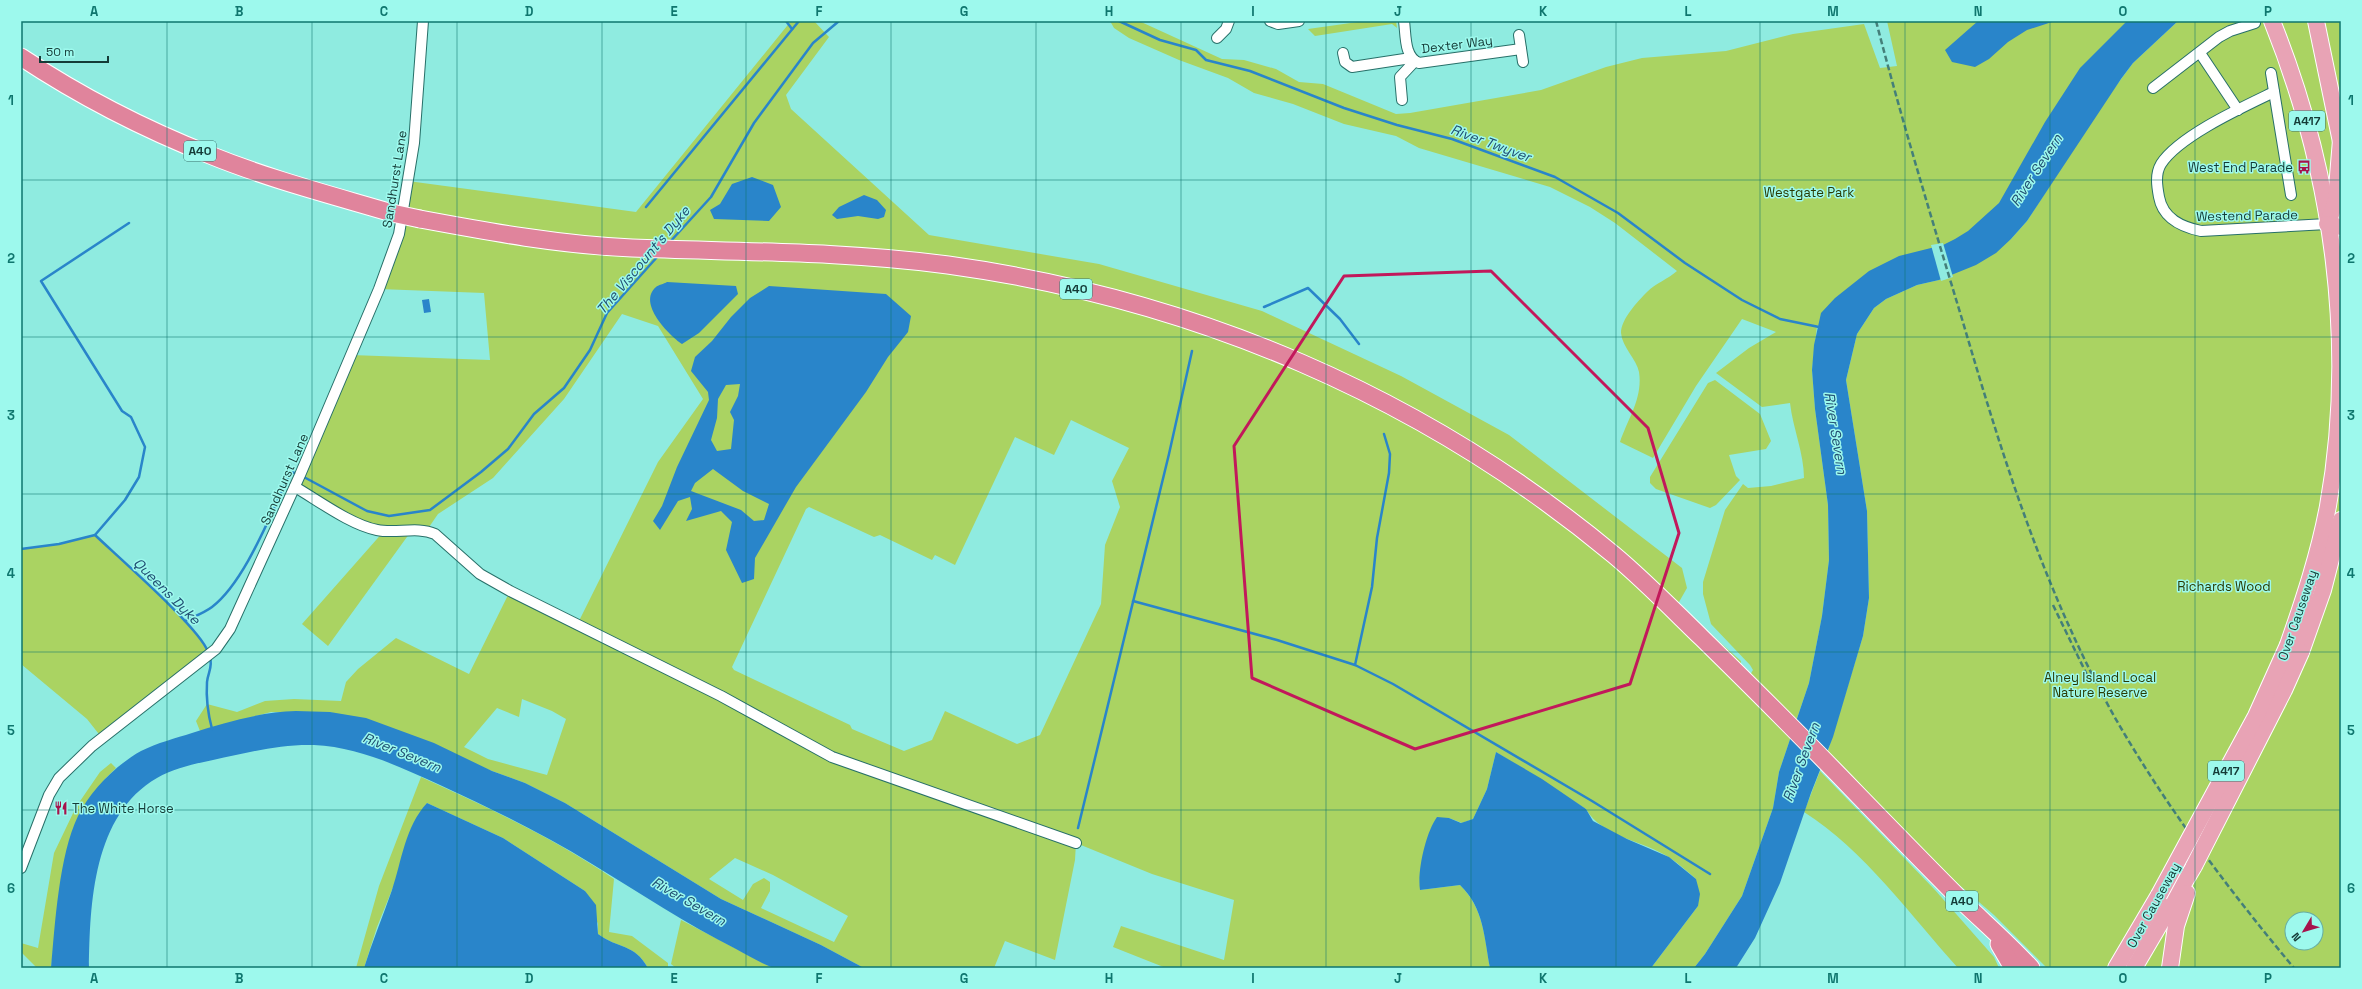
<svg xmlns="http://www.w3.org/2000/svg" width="2362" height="989" viewBox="0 0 2362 989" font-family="'Space Grotesk',sans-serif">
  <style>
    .green { fill: #aad362; fill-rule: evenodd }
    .water { fill: #2985ca; fill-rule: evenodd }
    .pier { fill: #8febe0 }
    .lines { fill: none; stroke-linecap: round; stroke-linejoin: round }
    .stream { stroke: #2985ca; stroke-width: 2.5 }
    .minor-casing { stroke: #287069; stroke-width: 12 }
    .primary-casing { stroke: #fff; stroke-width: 18 }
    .trunk-casing { stroke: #fff; stroke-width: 19 }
    .minor { stroke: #fff; stroke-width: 10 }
    .primary { stroke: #e8a3b5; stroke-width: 16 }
    .trunk { stroke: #e0849c; stroke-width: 17 }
    .rail { stroke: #447f79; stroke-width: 2.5; stroke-dasharray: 6 3; stroke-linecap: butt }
    .primary-bridge-casing { stroke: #fff; stroke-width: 18; stroke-linecap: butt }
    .trunk-bridge-casing { stroke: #fff; stroke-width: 19; stroke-linecap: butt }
    .primary-bridge { stroke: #e8a3b5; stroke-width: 16 }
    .trunk-bridge { stroke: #e0849c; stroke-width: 17 }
    .marked { fill: none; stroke: #c2185b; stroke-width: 3; stroke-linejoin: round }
    .grid { fill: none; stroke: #0f766e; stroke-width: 1; stroke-opacity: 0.55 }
    .labels { text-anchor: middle; stroke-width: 3; stroke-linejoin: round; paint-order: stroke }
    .shield { fill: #9df9ed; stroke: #3d746e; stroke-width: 1 }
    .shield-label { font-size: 12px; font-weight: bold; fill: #143b37 }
    .street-label { font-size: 13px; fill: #143b37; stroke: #9df9ed }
    .poi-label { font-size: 13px; fill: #143b37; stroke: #9df9ed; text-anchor: end }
    .park-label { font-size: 13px; fill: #2a3b03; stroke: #9df9ed }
    .water-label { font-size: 14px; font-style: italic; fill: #204e72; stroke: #9df9ed }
    .neatline { fill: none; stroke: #0f766e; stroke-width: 1.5 }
    .grid-label { font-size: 13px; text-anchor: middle; font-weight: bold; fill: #0f766e }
  </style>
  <rect width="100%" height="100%" fill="#8febe0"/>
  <g class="green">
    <path d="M791,21H814L829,37L786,95L791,109L929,235L1099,264L1262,311L1401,376L1509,435L1682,568L1687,588L1675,609L1707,631L1741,661V665L1750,675L1753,670L1750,665L1711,624L1703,594V582L1725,510L1743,484L1748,488L1771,486L1804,478C1804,453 1793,429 1790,403L1762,407L1716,373L1749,348L1776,332L1742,319L1696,386L1653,458L1620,442C1628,418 1643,398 1639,372C1637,360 1622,347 1621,333C1621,319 1638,301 1647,292C1656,283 1668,279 1677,271L1615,223L1590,207L1550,187L1419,148L1396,136L1344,124L1293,104L1254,93L1228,78L1179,60L1129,38L1114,28L1110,21H1139L1222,59L1244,60L1276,69L1299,82L1323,84L1396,114L1410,113L1541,90L1606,67L1642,58L1726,51L1793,34L1864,24L1880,68L1897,66L1887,21H2153L2002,222L1817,326L1812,370L1815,409L1828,505L1829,560L1822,616L1809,683L1779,772L1773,808L1742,896L1705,954L1694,968H1651L1698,906L1696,879C1688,872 1679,864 1670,858C1643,840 1603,838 1586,809L1496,752L1487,789L1473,819L1462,823L1449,818L1420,890L1460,885C1484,909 1484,936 1490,968H1166L1113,947L1121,926L1224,960L1234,900L1152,874L1076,843L1075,860L1055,960L1005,941L994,968H864L821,945L721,899L565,803L525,783L330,712H271L200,731L196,721L207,704L237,712L265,701L294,699L341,701L346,682L358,669L396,638L469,674L510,591L577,625L658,462L703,399L658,326L622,314L564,399L493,478L438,514L427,530H412L328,646L302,624L384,531L377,530L295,487L351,355L490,360L484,293L379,289L399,234L408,181L636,212ZM1071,420L1129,448L1112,481L1120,507L1105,545L1101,604L1040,735L1017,744L945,711L932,740L904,751L852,729L850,725L734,670L732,667L806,509L809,507L874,537L880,535L932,560L935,555L955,565L1015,437L1054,455ZM522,699L552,711L566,719L547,775L488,759L464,747L497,708L519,717ZM735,858L773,875L848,916L834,942L761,908L770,891V882L764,878L753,884L743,900L709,879Z"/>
    <polygon points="1365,21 1396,21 1397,28 1392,24 1315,36 1308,29"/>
    <path d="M2178,21H2341V968H2047L1994,915L1943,871L1827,754L1863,636L1869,598L1867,511L1846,380L1857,334L1874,308L1886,299L1917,285L1939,280L2011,239L2027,221L2102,105L2133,63ZM2292,919H2316V943H2292Z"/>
    <polygon points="1715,380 1760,414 1771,441 1766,449 1729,455 1736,476 1740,480 1716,505 1710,508 1656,489 1650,483 1650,477 1708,383"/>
    <path d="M95,535C120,559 201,628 209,655L102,738L87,719L21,664V549L59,544Z"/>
    <polygon points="111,763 116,768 104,780 69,844 61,882 51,968 37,968 21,952 21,943 38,948 54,853 76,807 100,772"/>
    <path d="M1820,771L1935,890L1994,957L1999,968H1958C1911,916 1864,850 1804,812Z"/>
    <path d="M421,777C487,807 554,838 614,879L609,932L632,936L668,963V968H648C634,943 618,949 598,934V924L585,891L503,838L427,803L377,927L364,968H356L379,886Z"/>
    <polygon points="681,920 773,968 676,968 671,964"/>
  </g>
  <g class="water">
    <polygon points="1978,21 2055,21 2027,30 2008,42 1989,59 1975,67 1952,62 1945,50"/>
    <polygon points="2127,21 2178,21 2133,63 2121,79 2027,221 2011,239 1996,253 1976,265 1939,280 1917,285 1886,299 1874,308 1857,334 1846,380 1867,511 1869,598 1863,636 1833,737 1811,793 1780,883 1755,938 1736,968 1694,968 1705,954 1742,896 1773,808 1779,772 1809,683 1822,616 1829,560 1828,505 1815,409 1812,370 1814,345 1821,313 1835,298 1869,271 1899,256 1943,245 1955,239 1968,231 1999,203 2045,122 2080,68"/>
    <polygon points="752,177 773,185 781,207 769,221 714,219 710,210 720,204 732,184"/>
    <polygon points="864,195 877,200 886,210 884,217 878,219 858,216 837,219 832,215 839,207"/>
    <path d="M667,282L736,286L738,294L699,333L682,344C669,335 637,303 656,287C658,285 664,284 667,282Z"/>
    <path d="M769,286L886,294L911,316L908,332L888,357L866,392L796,487L755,558L754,579L742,583L726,550L732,522L721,511L686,521L692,509L690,497L678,501L660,530L653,521L662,506L677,467L709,400L708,392L691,371L695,357L712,341L731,317L750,298ZM740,384L738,396L730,412L734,420L731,449L717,451L711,440L717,418L718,399L726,385ZM713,469L743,491L769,504L764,520L754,521L741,510L691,491L695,483Z"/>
    <polygon points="429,299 431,312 424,313 422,300"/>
    <path d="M296,711L330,712L366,718L434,743L492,771L525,783L565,803L721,899L821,945L864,968C845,968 784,972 771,967C759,962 747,955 736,949C686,924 640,893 592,864C543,834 492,809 440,785C400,767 359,747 314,745C279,744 247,753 213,760C194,764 174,768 157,778C93,815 90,903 89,968H51C55,924 59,855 78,816C91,790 116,765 141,751C157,743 176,738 192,733C226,722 261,712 296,711Z"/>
    <path d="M1496,752L1542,779L1586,809L1593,821L1627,839L1669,857L1696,879L1700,894L1698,906L1651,968H1490C1484,937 1484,908 1460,885L1420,890C1417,871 1426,832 1437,817L1449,818L1461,823L1473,819L1487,789Z"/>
    <path d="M427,803L503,838L585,891L596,905L598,934C618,949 634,943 648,968H364C372,942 383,916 392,890C402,860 405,827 427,803Z"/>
  </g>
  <polygon class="pier" points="1943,243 1953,277 1941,281 1931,245"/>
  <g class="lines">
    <g class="stream">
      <polyline points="786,21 792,29"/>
      <polyline points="1119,21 1160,40 1196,50 1206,60 1250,71 1344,108 1397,125 1452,139 1555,177 1618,213 1685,263 1742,300 1780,319 1819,327"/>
      <polyline points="646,207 799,21"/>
      <polyline points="669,243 711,197 754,123 813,43 839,21"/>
      <polyline points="1264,307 1308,288 1340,319 1359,344"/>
      <polyline points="1384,434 1390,454 1389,473 1377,538 1372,587 1355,665 1393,684 1592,801 1710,874"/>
      <polyline points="302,476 367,511 389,516 430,510 481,472 508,449 534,414 564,388 590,350 607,313 658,256"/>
      <polyline points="95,535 125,500 139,477 145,447 131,417 122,411 41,281 129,223"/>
      <path d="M21,549L59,544L95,535C117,556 201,629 208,652"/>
      <polyline points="1133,601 1277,640 1355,665"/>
      <path d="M185,621C193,617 204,613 212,607C246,581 272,510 291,472L298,474"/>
      <path d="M210,657C213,667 208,672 207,682C206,697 208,714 212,729"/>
      <polyline points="1078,828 1169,454 1192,351"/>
    </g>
    <g class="minor-casing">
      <g id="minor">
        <polyline points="1270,21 1278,24 1299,21"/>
        <path d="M1404,21C1406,35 1404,57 1419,63L1521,49"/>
        <polyline points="1519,35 1523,62"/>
        <polyline points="1217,38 1226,29 1229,21"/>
        <polyline points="1343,53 1345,62 1352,67 1411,58"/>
        <polyline points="2200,53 2238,110"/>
        <polyline points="2271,73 2291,195"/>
        <polyline points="2153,88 2219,37 2230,31 2255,23"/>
        <path d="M2274,92C2243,107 2179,136 2161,164C2155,174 2157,186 2159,197C2163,219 2182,227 2201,231L2327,224"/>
        <polyline points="1402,100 1400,77 1415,61"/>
        <path d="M295,487C319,501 351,525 377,530C396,534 417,526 435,534L480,574L510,591L721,696L832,757L1076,843"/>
        <polyline points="21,868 49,795 59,778 92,746 216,649 230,629 300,475 379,289 399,234 414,143 423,21"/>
      </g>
    </g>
    <g class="primary-casing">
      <g id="primary">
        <path d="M2272,21C2333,173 2357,345 2328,506C2319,554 2304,599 2288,645"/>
        <polyline points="2316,21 2341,142"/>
        <polyline points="2328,223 2336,200 2341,140"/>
        <polyline points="2327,224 2341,227"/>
        <polyline points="2301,652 2323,590 2341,520"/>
        <polyline points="2116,968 2159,895"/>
        <polyline points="2134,968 2194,866"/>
        <polyline points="2170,968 2176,926 2187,893"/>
      </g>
    </g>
    <g class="trunk-casing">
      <g id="trunk">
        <path d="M21,57C80,96 144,129 210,155C269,179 331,195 392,213"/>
        <path d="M420,219C490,232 561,245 632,248C737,252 843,251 948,265C1194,299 1423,396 1614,555C1645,581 1673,610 1702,638C1755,690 1808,743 1860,797C1894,832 1929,868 1964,903C1987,925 2010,945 2031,968"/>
        <polyline points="1999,944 2013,968"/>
      </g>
    </g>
    <use href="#minor" class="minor"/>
    <use href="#primary" class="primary"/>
    <use href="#trunk" class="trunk"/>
    <g class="rail">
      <path d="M1876,21C1902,121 1932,220 1962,319C2003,458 2043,588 2114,716C2165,805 2228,889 2294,968"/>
      <polyline points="2053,605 2087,675"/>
    </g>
    <g class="primary-bridge-casing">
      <g id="primary-bridge">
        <polyline points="2194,866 2284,690 2301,652"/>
        <polyline points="2159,895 2256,716 2288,645"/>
      </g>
    </g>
    <g class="trunk-bridge-casing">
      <polyline id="trunk-bridge" points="392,213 420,219"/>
    </g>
    <use href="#primary-bridge" class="primary-bridge"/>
    <use href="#trunk-bridge" class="trunk-bridge"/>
  </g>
  <path class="marked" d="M1491,271L1648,428L1679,533L1630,684L1415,749L1252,678L1234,446L1344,276Z"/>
  <path class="grid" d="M167,21V968M312,21V968M457,21V968M602,21V968M746,21V968M891,21V968M1036,21V968M1181,21V968M1326,21V968M1471,21V968M1616,21V968M1760,21V968M1905,21V968M2050,21V968M2195,21V968M21,180H2341M21,337H2341M21,494H2341M21,652H2341M21,810H2341"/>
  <defs>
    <g id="bus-bare" transform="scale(1.08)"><path d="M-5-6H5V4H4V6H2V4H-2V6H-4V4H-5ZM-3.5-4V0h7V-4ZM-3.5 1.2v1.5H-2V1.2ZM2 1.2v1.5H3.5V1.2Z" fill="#a6124c" stroke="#9df9ed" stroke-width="2.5" paint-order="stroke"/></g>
    <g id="restaurant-bare" transform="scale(1.08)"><path d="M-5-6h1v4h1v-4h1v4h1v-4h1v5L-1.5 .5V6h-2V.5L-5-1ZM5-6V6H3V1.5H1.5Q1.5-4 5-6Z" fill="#a6124c" stroke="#9df9ed" stroke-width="2.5" paint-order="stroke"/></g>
  </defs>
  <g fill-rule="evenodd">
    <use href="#bus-bare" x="2304" y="167"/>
    <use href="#restaurant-bare" x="61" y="808"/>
  </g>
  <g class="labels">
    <g class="shield">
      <rect x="2289" y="111" width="36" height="20" rx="3"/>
      <rect x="184" y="141" width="32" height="20" rx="3"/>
      <rect x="1060" y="279" width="32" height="20" rx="3"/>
      <rect x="2208" y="761" width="36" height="20" rx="3"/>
      <rect x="1946" y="891" width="32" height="20" rx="3"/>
    </g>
    <g class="shield-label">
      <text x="2307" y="125">A417</text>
      <text x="200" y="155">A40</text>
      <text x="1076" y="293">A40</text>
      <text x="2226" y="775">A417</text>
      <text x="1962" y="905">A40</text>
    </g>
    <g class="street-label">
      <text transform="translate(1457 44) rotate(-7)" y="5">Dexter Way</text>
      <text transform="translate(394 179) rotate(-81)" y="5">Sandhurst Lane</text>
      <text transform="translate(2247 215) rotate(-1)" y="5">Westend Parade</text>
      <text transform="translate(284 479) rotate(-66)" y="5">Sandhurst Lane</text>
      <text transform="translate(2297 615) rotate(-71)" y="5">Over Causeway</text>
      <text transform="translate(2153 905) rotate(-61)" y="5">Over Causeway</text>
    </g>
    <g class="poi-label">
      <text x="2293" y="172">West End Parade</text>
      <text x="72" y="813" text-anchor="start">The White Horse</text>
    </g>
    <g class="park-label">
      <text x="1809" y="197">Westgate Park</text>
      <text x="2224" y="591">Richards Wood</text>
      <text x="2100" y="682">Alney Island Local<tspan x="2100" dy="15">Nature Reserve</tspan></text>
    </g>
    <g class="water-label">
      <text transform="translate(1491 143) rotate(20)" y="5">River Twyver</text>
      <text transform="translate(2036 170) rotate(-57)" y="5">River Severn</text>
      <text transform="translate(643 260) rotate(-50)" y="5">The Viscount's Dyke</text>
      <text transform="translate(1836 433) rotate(81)" y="5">River Severn</text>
      <text transform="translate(167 591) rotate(45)" y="5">Queens Dyke</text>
      <text transform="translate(402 752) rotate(22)" y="5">River Severn</text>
      <text transform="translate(1801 762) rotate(-70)" y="5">River Severn</text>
      <text transform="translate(689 901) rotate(30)" y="5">River Severn</text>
    </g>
  </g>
  <rect width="2362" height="989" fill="none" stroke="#9df9ed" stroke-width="44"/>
  <g transform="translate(2304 931) rotate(232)"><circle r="19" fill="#9df9ed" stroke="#66ada4"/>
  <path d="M0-3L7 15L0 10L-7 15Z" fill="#a6124c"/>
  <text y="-6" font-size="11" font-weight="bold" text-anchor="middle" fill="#143b37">N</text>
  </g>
  <path d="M40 56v6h68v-6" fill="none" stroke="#143b37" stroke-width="2"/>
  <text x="46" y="56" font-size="12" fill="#143b37" stroke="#9df9ed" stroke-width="3" paint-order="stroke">50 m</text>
  <rect x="22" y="22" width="2318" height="945" class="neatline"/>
  <g class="grid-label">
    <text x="94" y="16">A</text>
    <text x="239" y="16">B</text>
    <text x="384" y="16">C</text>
    <text x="529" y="16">D</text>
    <text x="674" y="16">E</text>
    <text x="819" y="16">F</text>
    <text x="964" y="16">G</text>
    <text x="1109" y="16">H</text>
    <text x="1253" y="16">I</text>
    <text x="1398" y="16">J</text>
    <text x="1543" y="16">K</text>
    <text x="1688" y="16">L</text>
    <text x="1833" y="16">M</text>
    <text x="1978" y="16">N</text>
    <text x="2123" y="16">O</text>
    <text x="2268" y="16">P</text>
    <text x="11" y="105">1</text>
    <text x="2351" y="105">1</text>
    <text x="11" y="263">2</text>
    <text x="2351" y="263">2</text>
    <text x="11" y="420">3</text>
    <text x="2351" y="420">3</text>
    <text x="11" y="578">4</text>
    <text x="2351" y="578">4</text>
    <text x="11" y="735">5</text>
    <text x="2351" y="735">5</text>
    <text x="11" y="893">6</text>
    <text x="2351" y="893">6</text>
    <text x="94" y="983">A</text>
    <text x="239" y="983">B</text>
    <text x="384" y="983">C</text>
    <text x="529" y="983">D</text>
    <text x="674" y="983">E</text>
    <text x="819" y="983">F</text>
    <text x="964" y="983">G</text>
    <text x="1109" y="983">H</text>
    <text x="1253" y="983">I</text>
    <text x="1398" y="983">J</text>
    <text x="1543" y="983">K</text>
    <text x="1688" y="983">L</text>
    <text x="1833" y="983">M</text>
    <text x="1978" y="983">N</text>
    <text x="2123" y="983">O</text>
    <text x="2268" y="983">P</text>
  </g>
</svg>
